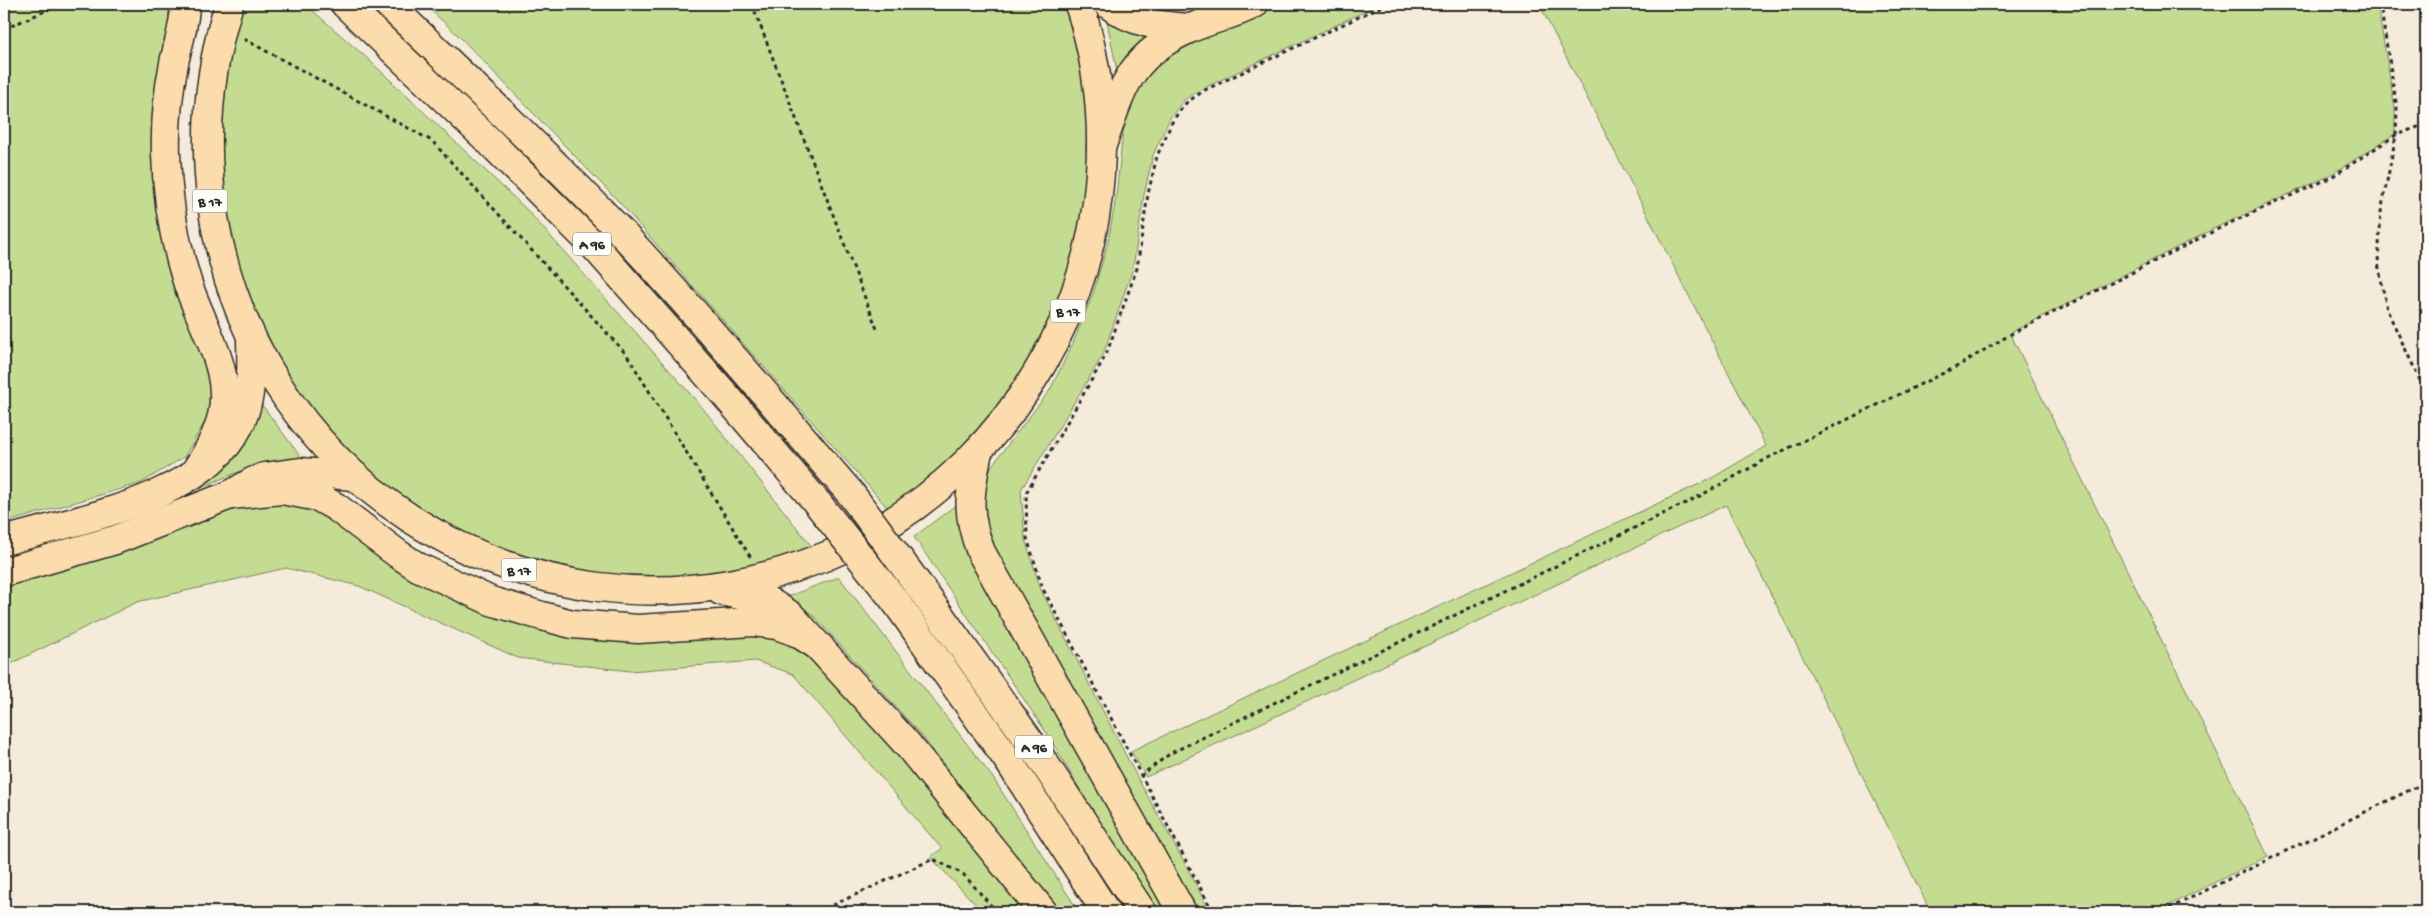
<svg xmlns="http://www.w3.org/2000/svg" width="2430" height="916" viewBox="0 0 2430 916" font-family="'Gochi Hand',sans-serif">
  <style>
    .green { fill: #c4dc92; stroke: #78845e }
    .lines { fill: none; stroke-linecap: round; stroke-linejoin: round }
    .major-casing { stroke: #2b2b2b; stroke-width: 31 }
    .highway-casing { stroke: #2b2b2b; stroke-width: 31 }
    .path { stroke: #2b2b2b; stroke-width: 3; stroke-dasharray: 4 4; stroke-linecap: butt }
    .major { stroke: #fcdcac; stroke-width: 28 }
    .highway { stroke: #fcdcac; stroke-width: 28 }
    .highway-bridge-casing { stroke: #2b2b2b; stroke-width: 31; stroke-linecap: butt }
    .highway-bridge { stroke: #fcdcac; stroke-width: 28 }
    .labels { text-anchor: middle; stroke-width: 4; stroke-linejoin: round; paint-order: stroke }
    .shield { fill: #fdfcf7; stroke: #6a6a68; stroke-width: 1 }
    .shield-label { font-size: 14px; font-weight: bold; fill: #2b2b2b }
  </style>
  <rect width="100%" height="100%" fill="#f5ebda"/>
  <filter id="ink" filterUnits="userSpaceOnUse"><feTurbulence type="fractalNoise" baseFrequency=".02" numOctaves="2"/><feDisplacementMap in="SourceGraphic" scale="10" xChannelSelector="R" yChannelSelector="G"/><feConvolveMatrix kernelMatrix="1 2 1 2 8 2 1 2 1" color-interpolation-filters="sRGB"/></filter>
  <g filter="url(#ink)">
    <g class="green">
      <polygon points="4,4 169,4 168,32 159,88 213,396 206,420 184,457 141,483 4,523"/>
      <polygon points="239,4 305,4 369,60 527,210 701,406 816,552 761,566 662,581 561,571 455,535 361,470 275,363 228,244 218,143 226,49"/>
      <polygon points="424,4 1066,4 1086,82 1090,139 1088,190 1069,285 1024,373 966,448 892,513 621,204 460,37"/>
      <polygon points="1140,4 1196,4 1174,8"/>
      <polygon points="1264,4 1380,4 1204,88 1184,100 1170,118 1153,155 1144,195 1133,268 1103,355 1021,490 1025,539 1041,590 1137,777 1188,869 1210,912 1194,912 994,548 981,516 981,491 991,467 1050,390 1074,341 1093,294 1108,242 1116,197 1127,94 1160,50"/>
      <polygon points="1539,4 2377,4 2395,108 2395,134 2329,176 2215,228 2010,333 2268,856 2155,912 1931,912 1726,505 1146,777 1131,751 1712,478 1766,446"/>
      <polygon points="1106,16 1153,37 1118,76"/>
      <path d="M256,397L303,460C256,461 224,477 182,497L208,474Z"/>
      <polygon points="299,500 468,599 767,634 787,643 837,677 1030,912 983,912 935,862 931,856 942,849 793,674 755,661 630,671 518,658 359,586 286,568 137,602 4,667 4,579 229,510 259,502"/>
      <polygon points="962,500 1170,912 1152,912 1048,735 914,537"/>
      <polygon points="839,577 993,778 1079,912 1057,912 921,735 816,618 789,596"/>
    </g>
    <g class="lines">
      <g class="major-casing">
        <g id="major">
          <path d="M1108,4C1132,23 1159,26 1189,28"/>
          <path d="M1101,148C1122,89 1128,56 1189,29C1210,19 1234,15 1254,4"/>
        </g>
      </g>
      <g class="highway-casing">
        <g id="highway">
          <path d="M185,4C185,24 178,44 174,63C168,93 165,124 166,154C167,195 174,239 186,278C199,322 233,368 222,416C217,437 206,455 194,473"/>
          <path d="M229,4C146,274 316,550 599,587C683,598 770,583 847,547C937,503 1009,431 1054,342C1107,238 1115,114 1079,4"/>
          <polyline points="345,4 490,142 595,247 727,397 819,505"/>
          <path d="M388,4C466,79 546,153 621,232C700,316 775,406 851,494"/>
          <path d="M978,451C970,492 965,511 981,552L1182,912"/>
          <polyline points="230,495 282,490 318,497 336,507 398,554 418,567 491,601 542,616 572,624 638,629 753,622 777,625 796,632 820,647"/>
          <path d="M4,541C78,519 204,499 240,424C252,398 252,369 251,341"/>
          <polyline points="4,572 115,540 230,495 252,482 264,477 300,472 355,476"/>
          <polyline points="919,586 1033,746 1142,912"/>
          <polyline points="721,591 768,601 790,615 907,744 1043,912"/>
          <polyline points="896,602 1010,763 1106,912"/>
        </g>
      </g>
      <g class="path">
        <polyline points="752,4 877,329"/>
        <polyline points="2380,4 2397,108 2396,135 2381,212 2378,263 2387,310 2426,393"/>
        <polyline points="4,29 52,8"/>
        <polyline points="244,39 432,141 627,355 751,558"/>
        <polyline points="1140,776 1171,753 1696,498 1770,457 1958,366 2011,334 2228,224 2330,178 2396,135 2426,124"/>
        <polyline points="818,912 933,859 963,874 997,912"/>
        <polyline points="1213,912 1043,589 1027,538 1026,493 1106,355 1137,268 1148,194 1157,156 1173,120 1186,103 1205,90 1386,4"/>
        <polyline points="2162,912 2426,782"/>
      </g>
      <use href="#major" class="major"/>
      <use href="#highway" class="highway"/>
      <g class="highway-bridge-casing">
        <g id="highway-bridge">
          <polyline points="851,494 919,586"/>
          <polyline points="819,505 896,602"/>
        </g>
      </g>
      <use href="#highway-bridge" class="highway-bridge"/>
    </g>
  </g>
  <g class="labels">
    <g class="shield">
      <rect x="192.5" y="189.5" width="35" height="23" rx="4"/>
      <rect x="573" y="232.5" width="38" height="23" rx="4"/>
      <rect x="1050.5" y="299.5" width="35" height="23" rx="4"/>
      <rect x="501.5" y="558.5" width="35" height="23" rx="4"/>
      <rect x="1015" y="735.5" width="38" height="23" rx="4"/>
    </g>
    <g class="shield-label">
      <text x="210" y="206">B 17</text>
      <text x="592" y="249">A 96</text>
      <text x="1068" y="316">B 17</text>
      <text x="519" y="575">B 17</text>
      <text x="1034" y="752">A 96</text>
    </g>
  </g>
  <rect width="2430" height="916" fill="none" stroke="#fdfcf7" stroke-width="20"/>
  <rect x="10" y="10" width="2410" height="896" fill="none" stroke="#2b2b2b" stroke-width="2" filter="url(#ink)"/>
</svg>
